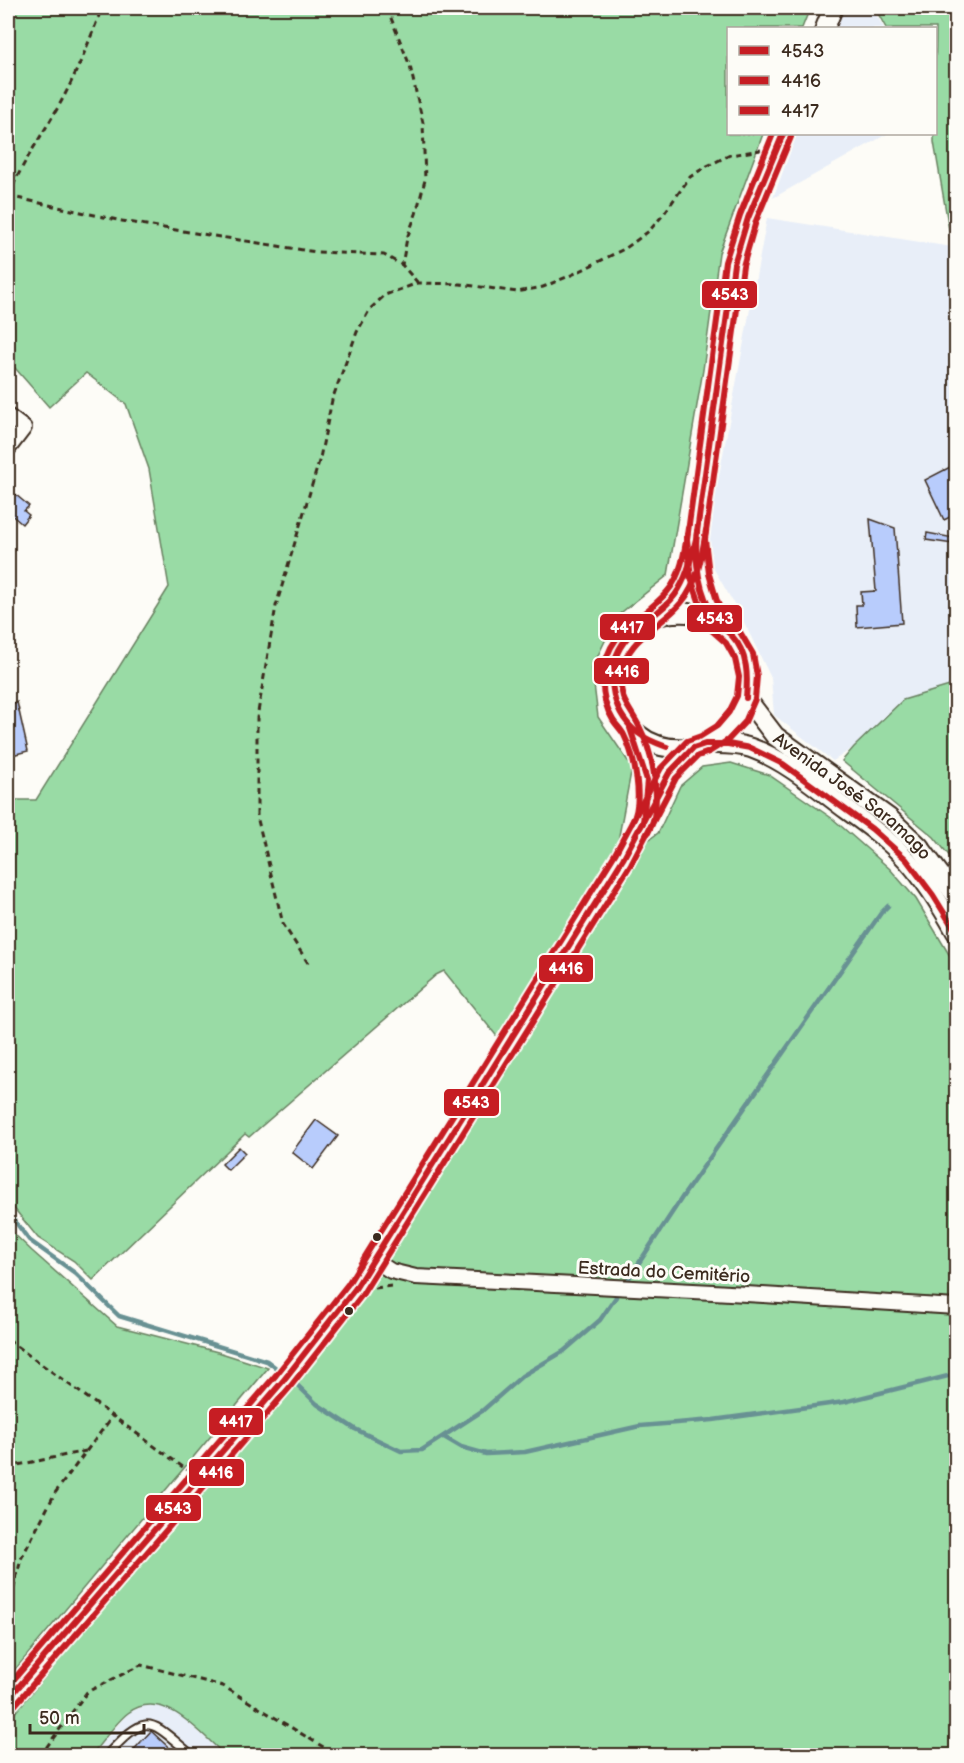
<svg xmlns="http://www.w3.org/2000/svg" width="964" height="1763" viewBox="0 0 964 1763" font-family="'Balsamiq Sans',sans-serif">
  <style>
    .built { fill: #e8eef8 }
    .green { fill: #99dba5; stroke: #6a8262; stroke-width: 1.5 }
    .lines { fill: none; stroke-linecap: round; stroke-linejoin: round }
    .stream { stroke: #689193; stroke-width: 4.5 }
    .building { fill: #b8ccfc; stroke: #3b2a1e; stroke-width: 1.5 }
    .lane-casing { stroke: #3b2a1e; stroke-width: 11 }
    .street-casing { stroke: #3b2a1e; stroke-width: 18 }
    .secondary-casing { stroke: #3b2a1e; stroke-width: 22 }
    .path { stroke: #3b2a1e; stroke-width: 3; stroke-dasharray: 6 4.5; stroke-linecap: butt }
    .lane { stroke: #fdfcf7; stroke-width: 7 }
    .street { stroke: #fdfcf7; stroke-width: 14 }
    .secondary { stroke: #fdfcf7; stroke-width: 18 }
    .bus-1-casing { stroke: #fdfcf7; stroke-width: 10 }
    .bus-2-casing { stroke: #fdfcf7; stroke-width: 10 }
    .bus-3-casing { stroke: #fdfcf7; stroke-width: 10 }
    .bus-1 { stroke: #c61d23; stroke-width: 6 }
    .bus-2 { stroke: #c61d23; stroke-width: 6 }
    .bus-3 { stroke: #c61d23; stroke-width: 6 }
    .bus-dot { fill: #3b2a1e; stroke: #fdfcf7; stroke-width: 2 }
    .labels { text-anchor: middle; stroke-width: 6; stroke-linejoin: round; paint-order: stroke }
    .street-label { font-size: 18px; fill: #3b2a1e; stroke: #fdfcf7 }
    .line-badge { stroke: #fdfcf7; stroke-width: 2 }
    .badge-label { font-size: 16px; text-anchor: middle; font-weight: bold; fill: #fff }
  </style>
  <rect width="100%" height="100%" fill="#fdfcf7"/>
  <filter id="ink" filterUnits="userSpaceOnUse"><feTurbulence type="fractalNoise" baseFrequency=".0167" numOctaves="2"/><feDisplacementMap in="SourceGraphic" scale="12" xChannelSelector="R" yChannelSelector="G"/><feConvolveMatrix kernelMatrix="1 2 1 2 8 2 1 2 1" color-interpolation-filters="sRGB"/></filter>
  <g filter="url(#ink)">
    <g class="built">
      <polygon points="843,8 872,8 884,28 836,28"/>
      <polygon points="797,134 887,134 773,198"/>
      <polygon points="767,218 952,247 956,255 956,684 903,700 854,747 833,761 774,715 771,678 740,614 708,559 713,508"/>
      <polygon points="146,1705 163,1706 175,1711 225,1755 91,1756 128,1713"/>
    </g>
    <g class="green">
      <polygon points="8,8 810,8 802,28 728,28 728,134 763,134 719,253 703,370 668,575 617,616 592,668 598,717 632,767 618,841 499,1039 444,971 436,975 249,1137 245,1134 93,1280 74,1261 38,1238 13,1207 8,1194 8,800 36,800 169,587 149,469 126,404 86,373 49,407 8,360"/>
      <polygon points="875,8 956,8 956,255 952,247 934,142 936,28 886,28"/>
      <polygon points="956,684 956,864 934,837 842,761 854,747 903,700"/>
      <path d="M731,763L769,775L833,819L890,869L916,899L956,966V1755L324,1756C306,1746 287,1754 268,1755C254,1756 239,1755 225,1755C201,1734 163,1686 128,1713C115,1723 102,1743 91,1755L8,1756V1721L289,1386L636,849L658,833L680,786L702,767Z"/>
      <polygon points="8,1228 32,1251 117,1326 218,1352 268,1368 8,1678 8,1597 13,1591 8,1578"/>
    </g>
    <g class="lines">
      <g class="stream">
        <polyline points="8,1212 29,1240 75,1273 119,1316 267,1361 284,1374"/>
        <polyline points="629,1278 683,1196 881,913 888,906"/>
        <polyline points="291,1379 317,1404 355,1429 401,1451 422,1450 482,1411 522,1376 564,1351 600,1320 616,1297"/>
        <polyline points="444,1437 461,1447 486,1454 525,1452 640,1426 713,1420 844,1402 956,1374"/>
      </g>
    </g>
    <g class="building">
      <polygon points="956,464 956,514 944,520 925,480"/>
      <polygon points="8,488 29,506 24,511 29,515 22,524 8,512"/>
      <polygon points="870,519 895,528 902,623 857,627 856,605 862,605 861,592 876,591"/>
      <polygon points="927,533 954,538 953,544 926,540"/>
      <polygon points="17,702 28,751 8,756 8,705"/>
      <polygon points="316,1120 338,1136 313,1169 292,1152"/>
      <polygon points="239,1147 245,1153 228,1170 222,1164"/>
      <polygon points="151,1731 178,1756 128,1756"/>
    </g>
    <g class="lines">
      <g class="lane-casing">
        <path id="lane" d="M106,1756C149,1710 148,1719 193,1756"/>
      </g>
      <g class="street-casing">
        <g id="street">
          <polyline points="8,416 24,428 8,449"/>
          <polyline points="374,1260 391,1271 416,1277 713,1292 956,1307"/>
        </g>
      </g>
      <g class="secondary-casing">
        <g id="secondary">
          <polyline points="825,28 833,8"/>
          <polyline points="697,550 700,576 717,623"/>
          <path d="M652,618C659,616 667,613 674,613C764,606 774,741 686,748C670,749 652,746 639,735C622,721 610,700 611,676C615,631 650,627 674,598C688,582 690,558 696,539L734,264L748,218L783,134"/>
          <path id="s1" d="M746,698L775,736L889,818L919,846L956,896"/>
          <path d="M630,728C643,761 649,778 644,814"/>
          <path d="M705,744C720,744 736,743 751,748C785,760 815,786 843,807C865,823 889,840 907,860C926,881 942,907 956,932"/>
          <polyline points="8,1699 283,1381 355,1289 623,859 669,773 693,748"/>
        </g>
      </g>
      <g class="path">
        <polyline points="387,8 410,66 423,123 425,180 416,214 407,238 402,265"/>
        <polyline points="8,196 122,221 176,230 316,252 384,255 402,265 418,283"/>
        <path d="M9,196C20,166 38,142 54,114C74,81 88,44 102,8"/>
        <polyline points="308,963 283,924 257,816 257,718 276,606 320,458 332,400 357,332 370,309 385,295 418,283 460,284 517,292 543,287 576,273 626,248 649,231 663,215 690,177 705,167 730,155 761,150"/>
        <polyline points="375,1288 392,1286"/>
        <polyline points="8,1340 187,1470"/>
        <polyline points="8,1467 86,1451"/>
        <polyline points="8,1598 13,1591 21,1559 55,1493 112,1417"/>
        <polyline points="40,1756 87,1692 141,1665 223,1686 338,1756"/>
      </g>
      <use href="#lane" class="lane"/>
      <use href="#street" class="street"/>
      <use href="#secondary" class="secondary"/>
      <g class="bus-1-casing">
        <g id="bus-1">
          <path d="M697,531C694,561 699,594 716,620C720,627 727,631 732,636C748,653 748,677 746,698"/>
          <polyline points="630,728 647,780 643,823 640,828"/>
          <path d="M667,747C656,743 647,740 638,733C609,711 603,666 627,638C641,621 662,613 675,595C687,578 691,559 696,539L734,264L748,218L783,134"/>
          <polyline points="8,1699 283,1381 355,1289 623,859 669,773 693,748 705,744 728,744 750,748 783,764 872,829 906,859 933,895 956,932"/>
        </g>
      </g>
      <g class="bus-2-casing">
        <g id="bus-2">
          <path d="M648,833C664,805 653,753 639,726C629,706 619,701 621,675C625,639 660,628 681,603C698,584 702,555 706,530"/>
          <polyline points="15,1705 290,1387 362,1295 631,864 676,778 698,756 709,752 728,740 745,722 755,699 757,676 753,654 740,632 724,618 717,601 709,574 705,539 743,266 756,221 791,137"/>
        </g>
      </g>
      <g class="bus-3-casing">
        <g id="bus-3">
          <path d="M632,823C644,801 635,757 624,735C621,729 616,725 613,720C605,707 602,691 603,676C607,629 641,622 667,592C682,575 685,549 688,528"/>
          <polyline points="8,1686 276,1375 348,1284 615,854 661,768 687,741 701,736 717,726 729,712 737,696 739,677 735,659 726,643 709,628 701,607 691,578 687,539 725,262 740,215 773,134"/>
        </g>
      </g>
      <use href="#bus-1" class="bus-1"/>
      <use href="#bus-2" class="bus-2"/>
      <use href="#bus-3" class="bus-3"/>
    </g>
  </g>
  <g class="bus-dot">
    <circle cx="377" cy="1237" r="5"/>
    <circle cx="349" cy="1311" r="5"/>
  </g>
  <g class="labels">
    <g class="street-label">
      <text dy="6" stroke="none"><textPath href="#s1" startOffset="146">Avenida José Saramago</textPath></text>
      <text transform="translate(664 1272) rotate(3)" y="6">Estrada do Cemitério</text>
    </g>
  </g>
  <g class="line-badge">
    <rect x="701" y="280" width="57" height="29" rx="6" fill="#c61d23"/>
    <rect x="686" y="604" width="57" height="29" rx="6" fill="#c61d23"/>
    <rect x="599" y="613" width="57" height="28" rx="6" fill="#c61d23"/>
    <rect x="593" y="657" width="57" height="28" rx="6" fill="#c61d23"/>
    <rect x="538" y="954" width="56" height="29" rx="6" fill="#c61d23"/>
    <rect x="443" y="1088" width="57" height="29" rx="6" fill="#c61d23"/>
    <rect x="208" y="1407" width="56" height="29" rx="6" fill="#c61d23"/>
    <rect x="188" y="1458" width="57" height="29" rx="6" fill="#c61d23"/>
    <rect x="145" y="1494" width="57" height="28" rx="6" fill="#c61d23"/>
  </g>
  <g class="badge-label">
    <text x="730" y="300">4543</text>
    <text x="715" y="624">4543</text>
    <text x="627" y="633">4417</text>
    <text x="622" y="677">4416</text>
    <text x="566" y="974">4416</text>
    <text x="471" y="1108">4543</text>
    <text x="236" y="1427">4417</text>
    <text x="216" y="1478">4416</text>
    <text x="173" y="1514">4543</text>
  </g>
  <rect width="964" height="1763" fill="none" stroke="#fdfcf7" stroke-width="30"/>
  <rect x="15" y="15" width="934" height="1733" fill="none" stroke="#3b2a1e" stroke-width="2" filter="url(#ink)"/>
  <rect x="727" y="27" width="210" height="108" fill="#fdfcf7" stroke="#afa8a0" stroke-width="1.5"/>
  <rect x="739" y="46" width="30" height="9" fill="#c61d23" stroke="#afa8a0" stroke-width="1.5"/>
  <text x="781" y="57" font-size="18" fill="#3b2a1e">4543</text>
  <rect x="739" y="76" width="30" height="9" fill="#c61d23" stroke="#afa8a0" stroke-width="1.5"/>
  <text x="781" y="87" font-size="18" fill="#3b2a1e">4416</text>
  <rect x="739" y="106" width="30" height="9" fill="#c61d23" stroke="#afa8a0" stroke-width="1.5"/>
  <text x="781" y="117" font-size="18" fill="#3b2a1e">4417</text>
  <path d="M30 1724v9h114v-9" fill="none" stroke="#3b2a1e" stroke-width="3"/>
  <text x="39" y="1724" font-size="18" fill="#3b2a1e" stroke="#fdfcf7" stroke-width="4.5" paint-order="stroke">50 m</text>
</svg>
